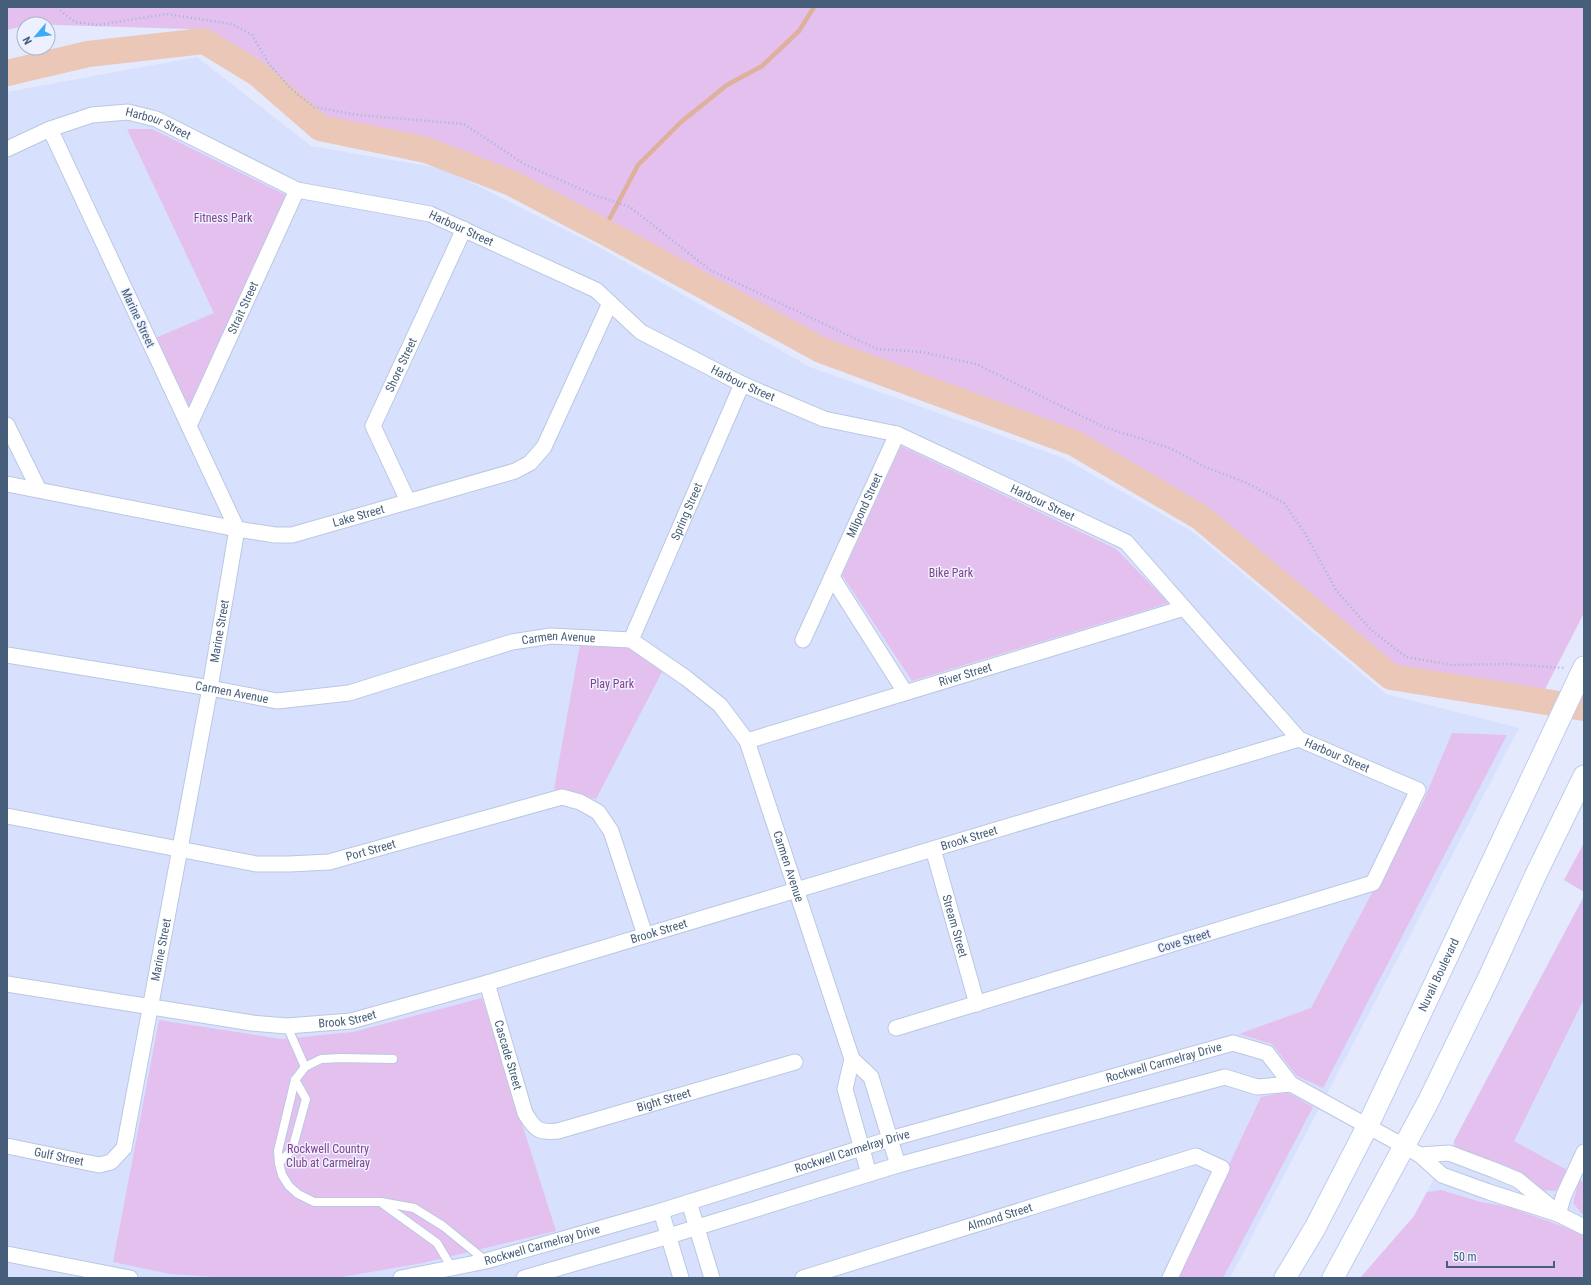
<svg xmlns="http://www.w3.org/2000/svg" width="1591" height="1285" viewBox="0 0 1591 1285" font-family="'Roboto Condensed',sans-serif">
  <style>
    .residential { fill: #d7e0fc }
    .green { fill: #e4c0ee }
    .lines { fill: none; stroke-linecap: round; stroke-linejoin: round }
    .stream { stroke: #ddb19b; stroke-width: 4.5 }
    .river { stroke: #eac7b6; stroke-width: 26 }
    .lane-casing { stroke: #bbc8e2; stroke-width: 10 }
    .street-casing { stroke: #bbc8e2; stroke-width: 17 }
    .secondary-casing { stroke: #bdcdec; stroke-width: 23 }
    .path { stroke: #9bb7dc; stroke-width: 2.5; stroke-dasharray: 1 3; stroke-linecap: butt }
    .lane { stroke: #fff; stroke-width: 8 }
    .street { stroke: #fff; stroke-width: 15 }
    .secondary { stroke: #fff; stroke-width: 21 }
    .labels { text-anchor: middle; stroke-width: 3; stroke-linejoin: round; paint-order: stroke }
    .street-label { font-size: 12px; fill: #465e7a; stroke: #ecf0ff }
    .park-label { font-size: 12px; fill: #85428d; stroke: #ecf0ff }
  </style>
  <rect width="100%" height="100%" fill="#e4e9fe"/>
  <g class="residential">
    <polygon points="197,57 311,146 444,169 597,246 810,367 1063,458 1193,532 1386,694 1519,728 1230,1278 7,1278 7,92"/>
    <polygon points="1583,898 1584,899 1584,1278 1414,1216"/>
  </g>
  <g class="green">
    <polygon points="7,7 1584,7 1584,613 1539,701 1391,677 1200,517 1074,443 821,350 603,231 511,183 426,150 320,128 258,74 188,29 24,24 24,26 7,30"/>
    <polygon points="127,129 152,129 286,195 189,416 153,339 214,313"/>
    <polygon points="901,446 1116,549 1169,603 912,681 842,575"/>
    <polygon points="580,644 627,646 663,670 596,799 554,789"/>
    <polygon points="1452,733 1507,735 1323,1088 1297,1076 1272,1044 1239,1034 1311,1008 1373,891 1423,802"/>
    <polygon points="1584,843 1584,892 1564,880"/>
    <polygon points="1583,898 1584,899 1584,999 1514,1141 1567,1170 1556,1191 1541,1190 1455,1148 1454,1141"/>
    <polygon points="482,998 556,1231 423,1263 336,1278 228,1278 170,1274 113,1262 159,1020 281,1039 353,1032"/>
    <polygon points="1287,1092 1313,1107 1223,1278 1175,1278 1261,1097"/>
    <polygon points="1579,1180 1584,1182 1584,1216 1573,1203"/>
    <polygon points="1441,1190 1481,1202 1509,1207 1575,1231 1584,1235 1584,1278 1360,1278 1414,1216 1427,1192"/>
  </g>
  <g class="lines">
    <polyline class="stream" points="603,231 638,165 681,122 727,85 762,66 799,31 814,7"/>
    <polyline class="river" points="7,73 88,54 204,41 258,74 320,128 426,150 511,183 614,237 821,350 1074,443 1200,517 1391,677 1584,708"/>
    <g class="lane-casing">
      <g id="lane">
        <polyline points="287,1026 305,1067"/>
        <polyline points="393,1059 341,1058 321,1059 305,1067 295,1080 278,1151 279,1163 282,1175 289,1186 298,1194 314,1202 381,1202 414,1208 443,1226 486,1261"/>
        <polyline points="279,1163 292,1150 306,1099 295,1080"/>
        <polyline points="383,1204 437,1243 452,1268"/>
      </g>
    </g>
    <g class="street-casing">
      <g id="street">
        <path id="s1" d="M7,149L50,129L92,115L128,112L156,119L297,190L430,214L596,290L641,332L742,384L824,419L897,434L1126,542L1299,739L1418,790L1373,883L896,1028"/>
        <polyline points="7,425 39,490"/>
        <path id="s2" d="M189,426L297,190"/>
        <path id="s3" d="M7,484L237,529L275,535H292L515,471L530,463L544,447L610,303"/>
        <path id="s4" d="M408,501L373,426L464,229"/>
        <polyline points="832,577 905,692"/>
        <path id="s5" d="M631,640L742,384"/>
        <path id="s6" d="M803,640L897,434"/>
        <path id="s7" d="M7,655L210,688L277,701L349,693L512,642L551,636L631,640L686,678L720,705L747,741L852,1059L871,1077L898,1165"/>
        <path id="s8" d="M747,741L1184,608"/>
        <path id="s9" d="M7,816L256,864H289L329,862L562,797L580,802L598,812L611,831L645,935"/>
        <path id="s10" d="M933,849L977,1004"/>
        <path id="s11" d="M487,983L525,1113C535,1130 539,1133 558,1131L795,1062"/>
        <path id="s12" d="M7,984L252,1023L287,1026L351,1021L487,983L1299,739"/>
        <polyline points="852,1059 845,1089 869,1174"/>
        <path id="s13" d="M7,1146L99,1165L111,1162L124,1148L210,688L237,529L50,129"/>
        <polyline points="1420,1155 1449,1153 1494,1170 1518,1180 1552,1208"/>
        <polyline points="689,1202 712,1278"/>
        <polyline points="661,1211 681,1278"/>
        <polyline points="1558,1214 1564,1195 1584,1152"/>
        <polyline points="7,1254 130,1278"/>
        <path id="s14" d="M401,1278L486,1261L661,1211L890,1139L1233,1043L1267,1053L1291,1084L1420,1155L1442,1175L1489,1192L1558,1214L1584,1227"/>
        <polyline points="524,1278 669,1236 898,1165 1225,1077 1257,1087 1291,1084"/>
        <path id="s15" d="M803,1278L1196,1156L1222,1168L1170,1278"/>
      </g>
    </g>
    <g class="secondary-casing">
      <g id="secondary">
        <path id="s16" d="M1285,1278L1315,1228L1368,1125L1584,667"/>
        <polyline points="1333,1278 1428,1102 1488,979 1537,872 1584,776"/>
      </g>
    </g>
    <polyline class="path" points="58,7 61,11 75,22 98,25 166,14 232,24 252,35 269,64 291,89 314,107 359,115 464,124 524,164 594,195 630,207 710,270 877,349 922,352 976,364 1104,427 1170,448 1205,467 1247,483 1284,503 1306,535 1336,590 1370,629 1406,657 1452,665 1509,664 1566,668"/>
    <use href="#lane" class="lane"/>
    <use href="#street" class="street"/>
    <use href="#secondary" class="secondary"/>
  </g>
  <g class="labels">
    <g class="street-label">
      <text dy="4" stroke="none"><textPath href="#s1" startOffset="160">Harbour Street</textPath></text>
      <text dy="4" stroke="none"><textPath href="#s1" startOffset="484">Harbour Street</textPath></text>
      <text dy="4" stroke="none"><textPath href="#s2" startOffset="130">Strait Street</textPath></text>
      <text transform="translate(138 318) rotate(65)" y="4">Marine Street</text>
      <text dy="4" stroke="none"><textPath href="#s4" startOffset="150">Shore Street</textPath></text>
      <text dy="4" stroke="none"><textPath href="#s1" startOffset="808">Harbour Street</textPath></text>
      <text dy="4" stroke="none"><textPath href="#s1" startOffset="1132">Harbour Street</textPath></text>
      <text dy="4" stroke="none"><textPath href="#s6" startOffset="148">Milpond Street</textPath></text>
      <text dy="4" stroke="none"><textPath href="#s5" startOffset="140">Spring Street</textPath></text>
      <text dy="4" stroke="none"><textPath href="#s3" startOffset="359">Lake Street</textPath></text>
      <text dy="4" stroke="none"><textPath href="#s13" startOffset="651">Marine Street</textPath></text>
      <text dy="4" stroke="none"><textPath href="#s7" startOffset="564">Carmen Avenue</textPath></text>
      <text dy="4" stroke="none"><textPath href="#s8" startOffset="228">River Street</textPath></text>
      <text dy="4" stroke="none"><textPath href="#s7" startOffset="228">Carmen Avenue</textPath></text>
      <text dy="4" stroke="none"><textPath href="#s1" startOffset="1528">Harbour Street</textPath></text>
      <text dy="4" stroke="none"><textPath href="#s12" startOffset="992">Brook Street</textPath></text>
      <text dy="4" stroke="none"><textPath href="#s9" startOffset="370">Port Street</textPath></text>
      <text dy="4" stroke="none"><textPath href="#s7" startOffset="924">Carmen Avenue</textPath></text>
      <text dy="4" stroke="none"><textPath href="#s10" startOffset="80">Stream Street</textPath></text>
      <text dy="4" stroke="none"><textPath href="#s12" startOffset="668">Brook Street</textPath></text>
      <text transform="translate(1184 941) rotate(-17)" y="4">Cove Street</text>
      <text dy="4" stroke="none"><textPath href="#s13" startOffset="327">Marine Street</textPath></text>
      <text dy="4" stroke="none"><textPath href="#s16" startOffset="340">Nuvali Boulevard</textPath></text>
      <text dy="4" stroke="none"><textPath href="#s12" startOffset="344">Brook Street</textPath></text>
      <text dy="4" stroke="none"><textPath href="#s11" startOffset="75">Cascade Street</textPath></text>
      <text dy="4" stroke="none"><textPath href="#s14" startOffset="793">Rockwell Carmelray Drive</textPath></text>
      <text dy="4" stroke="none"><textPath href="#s11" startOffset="287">Bight Street</textPath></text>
      <text dy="4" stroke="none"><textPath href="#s14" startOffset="469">Rockwell Carmelray Drive</textPath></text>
      <text dy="4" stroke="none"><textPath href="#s13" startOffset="53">Gulf Street</textPath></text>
      <text dy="4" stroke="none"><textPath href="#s15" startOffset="206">Almond Street</textPath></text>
      <text dy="4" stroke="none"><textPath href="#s14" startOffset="145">Rockwell Carmelray Drive</textPath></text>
    </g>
    <g class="park-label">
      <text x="223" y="222">Fitness Park</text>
      <text x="951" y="577">Bike Park</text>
      <text x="612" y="688">Play Park</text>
      <text x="328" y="1153">Rockwell Country<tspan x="328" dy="14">Club at Carmelray</tspan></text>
    </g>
  </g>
  <rect width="1591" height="1285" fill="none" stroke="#465e7a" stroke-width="16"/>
  <g transform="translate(36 36) rotate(242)"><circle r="19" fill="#ecf0ff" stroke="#aab6ca"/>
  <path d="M0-3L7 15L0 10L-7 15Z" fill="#3caaf5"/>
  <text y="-6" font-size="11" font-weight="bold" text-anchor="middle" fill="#465e7a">N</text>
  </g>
  <path d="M1447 1261v6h107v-6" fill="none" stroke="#465e7a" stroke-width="2"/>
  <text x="1453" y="1261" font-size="12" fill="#465e7a" stroke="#ecf0ff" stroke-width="3" paint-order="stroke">50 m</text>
</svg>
